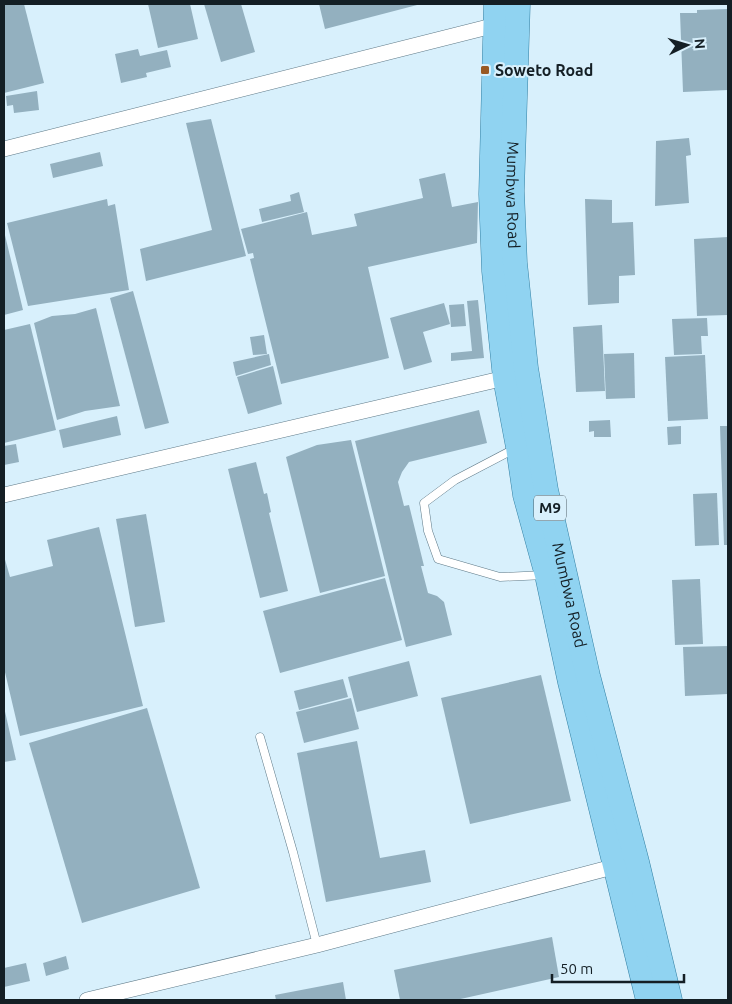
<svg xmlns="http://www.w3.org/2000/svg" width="732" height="1004" viewBox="0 0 732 1004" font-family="Ubuntu,sans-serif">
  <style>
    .building { fill: #93b0bf }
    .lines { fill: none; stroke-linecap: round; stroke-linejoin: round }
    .service-casing { stroke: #5f7a88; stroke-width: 9 }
    .minor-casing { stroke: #5f7a88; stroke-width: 16 }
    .primary-casing { stroke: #3481a4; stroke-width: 25 }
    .service { stroke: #fff; stroke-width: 8 }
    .minor { stroke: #fff; stroke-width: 15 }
    .primary { stroke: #90d3f1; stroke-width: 24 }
    .poi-dot { fill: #995923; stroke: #d8f0fc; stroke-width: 2 }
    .labels { text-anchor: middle; stroke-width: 4; stroke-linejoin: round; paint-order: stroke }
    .shield { fill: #d8f0fc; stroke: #4f5e66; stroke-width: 1 }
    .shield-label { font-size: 15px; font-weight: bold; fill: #141f25 }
    .poi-label { font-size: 16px; font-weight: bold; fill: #141f25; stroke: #d8f0fc; text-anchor: start }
    .street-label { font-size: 16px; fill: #141f25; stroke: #d8f0fc }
  </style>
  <rect width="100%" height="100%" fill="#d8f0fc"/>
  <g class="building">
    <polygon points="4,4 24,4 44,83 4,93"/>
    <polygon points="148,4 190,4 198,39 158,48"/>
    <polygon points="204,4 241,4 255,52 221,62"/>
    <polygon points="319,4 421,4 325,29"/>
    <polygon points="728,9 728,90 683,92 680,13 697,13 697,10"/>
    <polygon points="138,49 140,56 167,50 171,67 146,73 147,77 121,83 115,54"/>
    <polygon points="37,91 39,110 14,113 13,105 7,106 6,96"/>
    <polygon points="211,119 246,256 146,281 140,249 212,230 186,123"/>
    <polygon points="689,138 691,155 686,156 689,203 655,206 656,141"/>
    <polygon points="100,152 103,166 53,178 50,164"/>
    <polygon points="445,173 452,207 478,202 477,243 368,267 389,358 281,384 250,259 254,258 253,253 248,254 241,229 307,212 312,235 357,226 354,214 423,198 419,179"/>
    <polygon points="299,192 304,212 262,222 259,209 291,201 290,195"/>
    <polygon points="107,199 108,206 115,204 129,290 28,306 7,223"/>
    <polygon points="585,199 612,200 612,223 633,222 635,275 619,276 619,303 588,305"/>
    <polygon points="4,231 23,310 4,315"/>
    <polygon points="728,237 728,315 697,316 694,239"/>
    <polygon points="133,291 169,423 145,429 110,298"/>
    <polygon points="478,300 484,358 451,361 451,353 472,351 467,301"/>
    <polygon points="444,303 450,324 423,332 432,362 404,370 390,318"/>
    <polygon points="464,304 466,326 451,327 449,305"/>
    <polygon points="96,308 120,406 85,411 57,420 34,323 52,316 75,314"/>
    <polygon points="707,318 708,336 701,336 702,354 674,355 672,319"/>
    <polygon points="30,324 56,430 4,443 4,330"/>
    <polygon points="602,325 605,391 576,392 573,327"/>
    <polygon points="264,335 267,354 253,355 250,337"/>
    <polygon points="634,353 635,398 606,399 604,354"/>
    <polygon points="269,354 271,365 236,376 233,362"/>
    <polygon points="705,355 708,419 668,421 665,357"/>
    <polygon points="273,366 282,404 248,414 237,377"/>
    <polygon points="479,410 487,443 409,462 402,472 398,482 404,506 409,505 424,566 421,566 428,593 437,596 444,602 452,635 406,647 355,441"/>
    <polygon points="117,416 121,435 63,448 59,430"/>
    <polygon points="610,420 611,437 594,437 594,431 589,432 589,421"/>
    <polygon points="681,426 681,444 668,445 667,427"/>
    <polygon points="720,426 728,426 728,545 724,545"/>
    <polygon points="351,440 385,576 320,593 286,457 317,445"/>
    <polygon points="16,444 19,462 4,465 4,446"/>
    <polygon points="256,462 264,494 267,493 271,512 269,513 288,591 260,598 228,469"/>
    <polygon points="717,493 719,545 695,546 693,494"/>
    <polygon points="146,514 165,622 135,627 116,519"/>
    <polygon points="99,527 143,706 20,736 4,668 4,556 10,577 53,566 47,540"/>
    <polygon points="385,578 402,640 280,673 263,611"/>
    <polygon points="700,579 703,644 675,645 672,580"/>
    <polygon points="728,646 728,694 685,696 683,647"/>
    <polygon points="409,661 418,696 357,712 348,677"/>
    <polygon points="541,675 571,801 470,824 441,698"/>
    <polygon points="343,679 348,697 299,710 294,691"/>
    <polygon points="351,698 359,729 304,743 296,712"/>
    <polygon points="4,707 16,760 4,762"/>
    <polygon points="147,708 200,888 82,923 29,743"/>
    <polygon points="357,741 380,858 425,850 431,882 326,902 297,753"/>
    <polygon points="552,937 559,977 456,1000 400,1000 394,970"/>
    <polygon points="66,956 69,969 46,976 43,963"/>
    <polygon points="26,963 30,981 4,987 4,968"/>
    <polygon points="343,982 346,1000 276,1000 275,995"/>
  </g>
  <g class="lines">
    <g class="service-casing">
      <g id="service">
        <polyline points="516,448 455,480 424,503 428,531 438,559 500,577 545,575"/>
        <polyline points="260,737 293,852 317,945"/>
      </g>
    </g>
    <g class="minor-casing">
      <g id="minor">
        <polyline points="4,149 504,23"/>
        <polyline points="4,495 505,378"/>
        <polyline points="87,1000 317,945 624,864"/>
      </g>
    </g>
    <g class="primary-casing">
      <g id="primary">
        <polyline points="496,4 491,194 494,271 505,378 518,447 525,495 547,575 570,682 648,1000"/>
        <path id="s1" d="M518,4L512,191L515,263L526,368L546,490L588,676L637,862L670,1000"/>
      </g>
    </g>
    <use href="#service" class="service"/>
    <use href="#minor" class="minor"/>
    <use href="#primary" class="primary"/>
  </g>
  <rect class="poi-dot" x="480" y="65" width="10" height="10" rx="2.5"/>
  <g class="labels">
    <rect class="shield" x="534" y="495.5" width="32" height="25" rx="4"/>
    <g class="shield-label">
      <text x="550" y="513">M9</text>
    </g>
    <g class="poi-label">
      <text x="495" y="76">Soweto Road</text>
    </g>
    <g class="street-label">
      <text dy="6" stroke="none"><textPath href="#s1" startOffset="191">Mumbwa Road</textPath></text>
      <text dy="6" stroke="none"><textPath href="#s1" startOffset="596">Mumbwa Road</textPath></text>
    </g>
  </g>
  <rect width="732" height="1004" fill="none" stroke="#141f25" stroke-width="10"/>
  <g transform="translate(687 45) rotate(85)" stroke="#d8f0fc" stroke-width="4" paint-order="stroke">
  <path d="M0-4L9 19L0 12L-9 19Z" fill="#141f25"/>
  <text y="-8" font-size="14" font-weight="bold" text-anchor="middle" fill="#141f25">N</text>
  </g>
  <path d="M552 974v8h132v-8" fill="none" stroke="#141f25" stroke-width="2.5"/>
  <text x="560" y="974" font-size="15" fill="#141f25" stroke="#d8f0fc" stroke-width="4" paint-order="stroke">50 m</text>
</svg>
